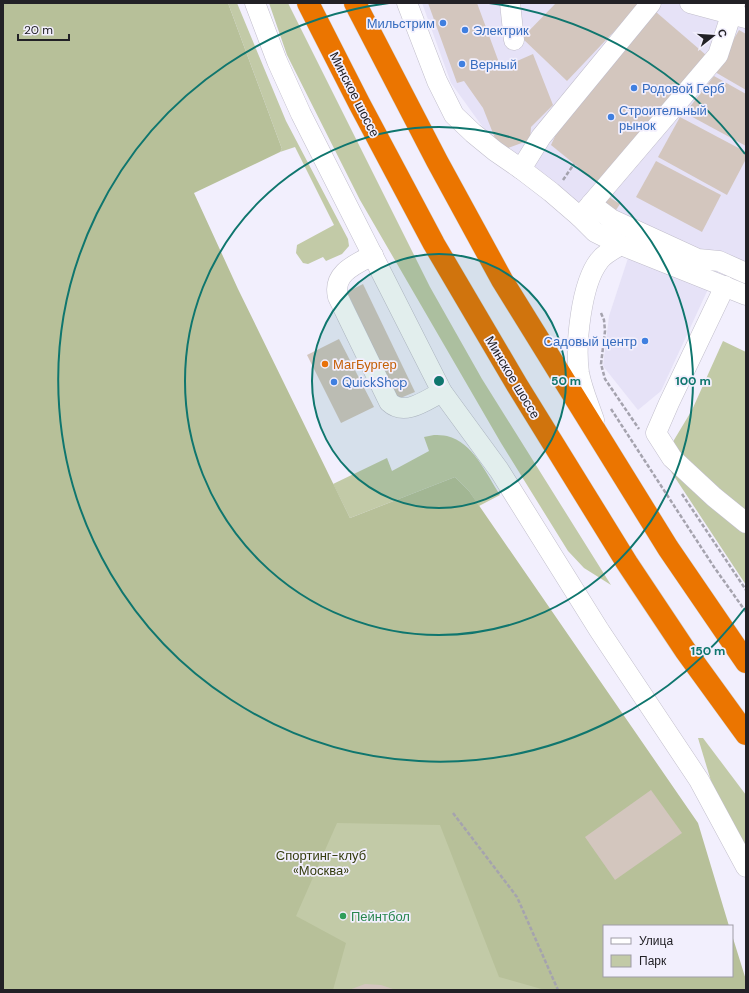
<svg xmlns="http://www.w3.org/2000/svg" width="749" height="993" viewBox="0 0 749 993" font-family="'DM Sans',sans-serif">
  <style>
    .built { fill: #e6e2f7 }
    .green { fill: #c2caa7 }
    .forest { fill: #b7c099 }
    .building { fill: #d3c6be }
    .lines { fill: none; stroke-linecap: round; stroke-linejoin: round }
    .minor-casing { stroke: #c1becb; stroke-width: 21 }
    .highway-casing { stroke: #d3d3d4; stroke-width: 23 }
    .path { stroke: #a5a3ae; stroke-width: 2.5; stroke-dasharray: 4 2; stroke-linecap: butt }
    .minor { stroke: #fff; stroke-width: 20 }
    .highway { stroke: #eb7500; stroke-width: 22 }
    .ring { fill: none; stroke: #0f766e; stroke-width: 2 }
    .shop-dot { fill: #3f7fe0; stroke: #f2effd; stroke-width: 1.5 }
    .food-dot { fill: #e8710a; stroke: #f2effd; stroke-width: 1.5 }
    .leisure-dot { fill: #2e9e5b; stroke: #f2effd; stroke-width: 1.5 }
    .labels { text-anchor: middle; stroke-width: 3.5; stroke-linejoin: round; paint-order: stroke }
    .shop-label { font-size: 13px; fill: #366cbe; stroke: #f2effd; text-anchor: start }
    .street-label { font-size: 13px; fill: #222126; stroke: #f2effd }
    .food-label { font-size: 13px; fill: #c56008; stroke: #f2effd; text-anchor: start }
    .park-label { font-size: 13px; fill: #353d0f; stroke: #f2effd }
    .leisure-label { font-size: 13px; fill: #27864d; stroke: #f2effd; text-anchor: start }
    .centre { fill: #0f766e; stroke: #f2effd; stroke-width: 2 }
    .ring-label { font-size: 12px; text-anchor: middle; font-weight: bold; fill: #0f766e; stroke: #f2effd; stroke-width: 3.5; stroke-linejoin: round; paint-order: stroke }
  </style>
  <rect width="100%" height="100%" fill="#f2effd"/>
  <g class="built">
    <polygon points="422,3 746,3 746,289 600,226 500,151 451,83"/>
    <polygon points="630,252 709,287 661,391 638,410 603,366 609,316"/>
  </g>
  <g class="green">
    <polygon points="228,3 237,3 286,121 348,239 349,246 342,254 326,261 323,257 308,264 303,263 296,253 297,245 334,225 295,147 280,152 282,149"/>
    <polygon points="269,3 288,3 430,287 482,379 611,585 584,568 568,551 501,443 360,200 287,55"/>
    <polygon points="723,341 746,352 746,585 666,464 674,440 692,410"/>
    <path d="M434,435C438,435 443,435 447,436C473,442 487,475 500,495L479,506L469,491L455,477L350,518L333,484L387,458L392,471L429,451L424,437Z"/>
    <polygon points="312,731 604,926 604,976 732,976 740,990 35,990"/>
    <polygon points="698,738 703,738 746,795 746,849 730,819 711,781"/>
  </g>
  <polygon class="forest" points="3,3 228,3 282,149 280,152 194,193 238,289 350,518 455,477 469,491 698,823 729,926 604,926 604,976 732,976 732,935 746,980 746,990 545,990 499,977 440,825 337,823 296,916 346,943 333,990 3,990"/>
  <g class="building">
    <polygon points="428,3 477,3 501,68 533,54 553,105 531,127 530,140 500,151 483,108 464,81 457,83"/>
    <polygon points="556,3 641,3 567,81 522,38"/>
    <polygon points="656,12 706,55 599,184 551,145 562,121"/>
    <polygon points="739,30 746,34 746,90 715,72"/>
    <polygon points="714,76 746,94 746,146 685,113"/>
    <polygon points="680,117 746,152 746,159 727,195 658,157"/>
    <polygon points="656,161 721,195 702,232 636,197"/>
    <polygon points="606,195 620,204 614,213 601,205"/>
    <polygon points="363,284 415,392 398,399 347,292"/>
    <polygon points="339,339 374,407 341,423 307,355"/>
    <polygon points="651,790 682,833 615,880 585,837"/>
    <polygon points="365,984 381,985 396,990 349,990"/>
  </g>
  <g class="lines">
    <g class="minor-casing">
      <g id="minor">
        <polyline points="255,3 277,61 301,114 442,392 499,470 599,630 699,780 746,867"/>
        <polyline points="407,3 437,81 454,115 473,133 495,151 521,169 551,192 580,217 595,232 621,245 746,295"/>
        <polyline points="510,3 514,40"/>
        <polyline points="690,3 746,18"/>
        <polyline points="521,169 541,137 651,3"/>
        <polyline points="591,204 611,219 698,259 719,261 746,273"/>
        <polyline points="580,217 718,55 735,3"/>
        <path d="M373,255C356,264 332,273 338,297L389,402C405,417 426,400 442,392"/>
        <polyline points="725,286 669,403 656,433 672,458 714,497 746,523"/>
        <path d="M594,420C589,405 582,389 579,373C575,345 581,284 599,261C604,254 612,250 621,245"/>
      </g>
    </g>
    <g class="highway-casing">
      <g id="highway">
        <polyline points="308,3 359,103 434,244 517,385 627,563 685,650 746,734"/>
        <polyline points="355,3 437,161 502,280 668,548 746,662"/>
      </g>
    </g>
    <g class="path">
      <polyline points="563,180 574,164"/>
      <polyline points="601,313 604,320 605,331 601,364 605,379 639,429"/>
      <polyline points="611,409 714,567 746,612"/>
      <polyline points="682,494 746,590"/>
      <polyline points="453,813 517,897 558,990"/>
    </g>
    <use href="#minor" class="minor"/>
    <use href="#highway" class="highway"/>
  </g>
  <circle cx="439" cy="381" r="127" fill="#0f766e" fill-opacity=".12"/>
  <g class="ring">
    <circle cx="439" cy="381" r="127"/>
    <circle cx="439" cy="381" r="254"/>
    <path d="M745 608A381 381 0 1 1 389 3M489 3A381 381 0 0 1 745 154"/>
  </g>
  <g class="shop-dot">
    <circle cx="443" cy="23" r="4"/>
    <circle cx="465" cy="30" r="4"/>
    <circle cx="462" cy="64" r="4"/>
    <circle cx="634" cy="88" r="4"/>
    <circle cx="611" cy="117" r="4"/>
    <circle cx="645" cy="341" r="4"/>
    <circle cx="334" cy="382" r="4"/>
  </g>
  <circle class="food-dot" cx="325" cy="364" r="4"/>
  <circle class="leisure-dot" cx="343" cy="916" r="4"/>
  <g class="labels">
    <g class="shop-label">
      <text x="435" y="28" text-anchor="end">Мильстрим</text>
      <text x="473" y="35">Электрик</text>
      <text x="470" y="69">Верный</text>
      <text x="642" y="93">Родовой Герб</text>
      <text x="619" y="115">Строительный<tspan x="619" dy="15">рынок</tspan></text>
      <text x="637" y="346" text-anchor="end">Садовый центр</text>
      <text x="342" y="387">QuickShop</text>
    </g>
    <g class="street-label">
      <text transform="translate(355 94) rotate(63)" y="5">Минское шоссе</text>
      <text transform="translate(513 377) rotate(59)" y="5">Минское шоссе</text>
    </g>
    <g class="food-label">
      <text x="333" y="369">МагБургер</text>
    </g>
    <g class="park-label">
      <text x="321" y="860">Спортинг-клуб<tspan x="321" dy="15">«Москва»</tspan></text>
    </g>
    <g class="leisure-label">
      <text x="351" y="921">Пейнтбол</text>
    </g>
  </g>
  <circle cx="439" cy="381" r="6" class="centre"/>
  <g class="ring-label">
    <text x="566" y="385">50 m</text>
    <text x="693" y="385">100 m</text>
    <text x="708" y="655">150 m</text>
  </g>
  <rect width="749" height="993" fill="none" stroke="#222126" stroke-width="8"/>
  <rect x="603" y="925" width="130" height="52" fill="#f2effd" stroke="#9f9da7"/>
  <rect x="611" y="938" width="20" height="6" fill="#ffffff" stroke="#9f9da7"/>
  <text x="639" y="945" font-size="12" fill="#222126">Улица</text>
  <rect x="611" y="955" width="20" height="12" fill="#c2caa7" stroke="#9f9da7"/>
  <text x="639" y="965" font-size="12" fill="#222126">Парк</text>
  <g transform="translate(713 36) rotate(73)" stroke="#f2effd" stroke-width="3" paint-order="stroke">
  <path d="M0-3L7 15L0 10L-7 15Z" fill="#222126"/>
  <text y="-6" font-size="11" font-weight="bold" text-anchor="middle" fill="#222126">С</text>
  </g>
  <path d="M18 34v6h51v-6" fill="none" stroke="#222126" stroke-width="2"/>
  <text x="24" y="34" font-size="12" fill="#222126" stroke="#f2effd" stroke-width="3" paint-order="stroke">20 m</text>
</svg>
